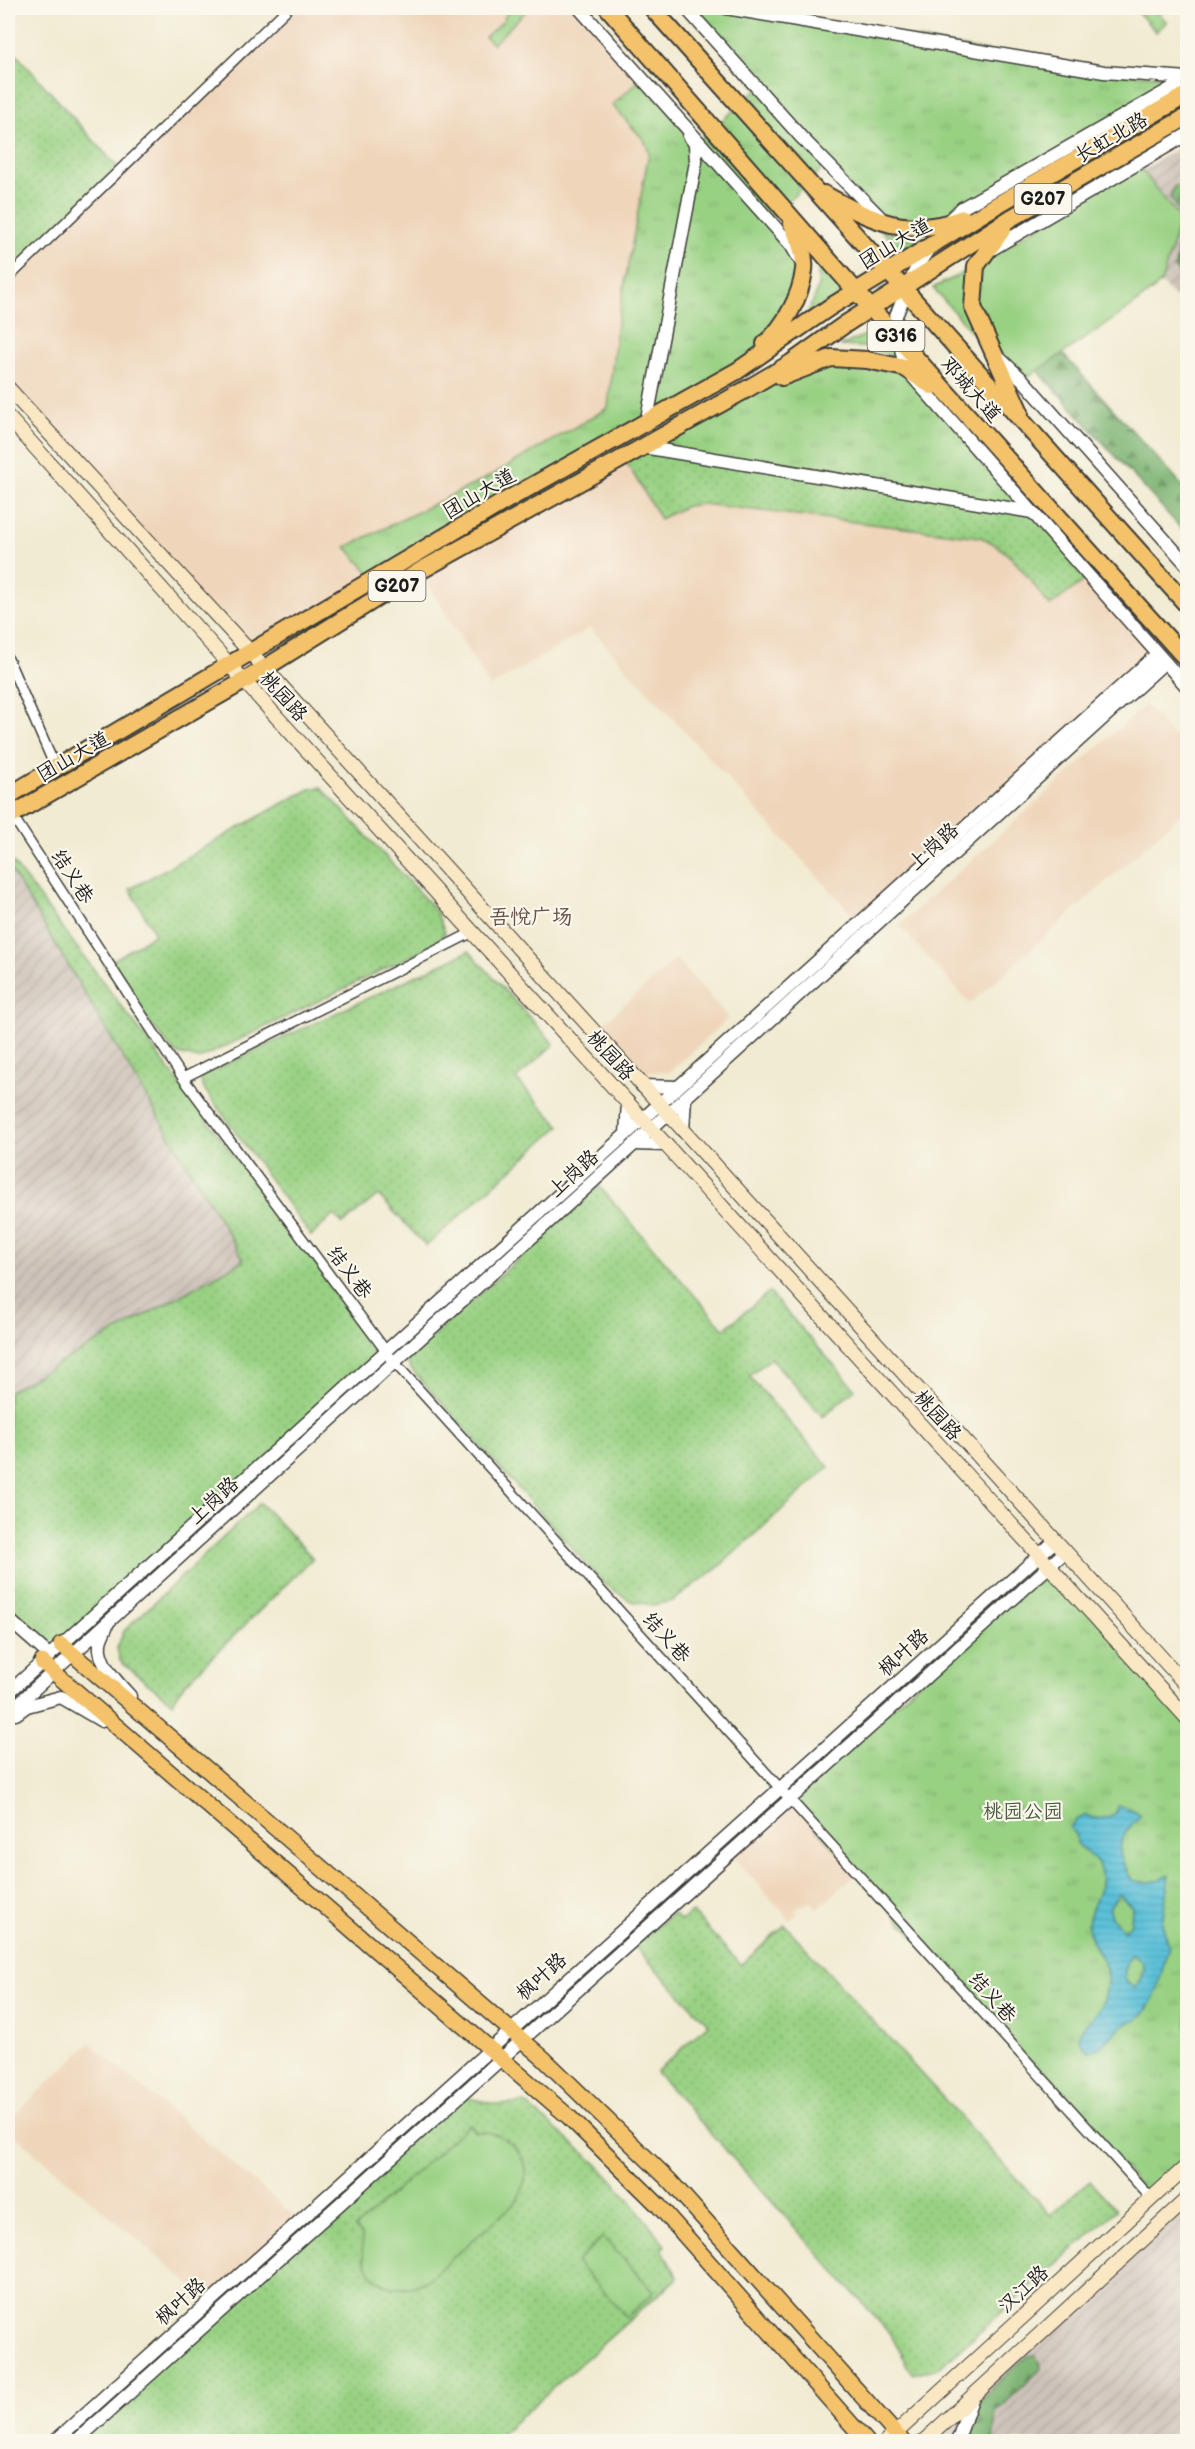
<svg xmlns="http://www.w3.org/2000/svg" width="1195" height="2449" viewBox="0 0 1195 2449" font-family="'Balsamiq Sans','LXGW WenKai TC',sans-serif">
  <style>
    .built { fill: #efd6bb }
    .industrial { fill: url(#industrial-furrows) }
    .grass { fill: url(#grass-dots); stroke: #5a7650; stroke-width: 1.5 }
    .forest { fill: url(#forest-firs); stroke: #4b6846; stroke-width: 1.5 }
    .park { fill: url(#park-tufts); stroke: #5a7650; stroke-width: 1.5 }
    .garden { fill: #99d183; stroke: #5a7650; stroke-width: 1.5 }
    .water { fill: url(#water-rules); stroke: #3c6e7a; stroke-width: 1.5; fill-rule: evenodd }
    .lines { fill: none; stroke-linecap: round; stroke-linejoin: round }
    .minor-casing { stroke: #3c3b37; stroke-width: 12 }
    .tertiary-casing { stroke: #3c3b37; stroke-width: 15 }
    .secondary-casing { stroke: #3c3b37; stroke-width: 16 }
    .primary-casing { stroke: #3c3b37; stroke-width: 18 }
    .trunk-casing { stroke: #3c3b37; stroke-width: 20 }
    .minor { stroke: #fff; stroke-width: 9 }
    .tertiary { stroke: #fff; stroke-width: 12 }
    .secondary { stroke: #fae7c3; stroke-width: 14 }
    .primary { stroke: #f3c26a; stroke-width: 15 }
    .trunk { stroke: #f3c26a; stroke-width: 16 }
    .labels { text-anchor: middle; stroke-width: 4.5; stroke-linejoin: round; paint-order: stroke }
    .shield { fill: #fbf7ec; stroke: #5f5e5a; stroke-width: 1.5 }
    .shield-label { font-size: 18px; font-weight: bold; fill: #1c1c1c }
    .street-label { font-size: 20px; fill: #1c1c1c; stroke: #fbf7ec }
    .park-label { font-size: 20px; fill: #485b40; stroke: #fbf7ec }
    .neighbourhood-label { font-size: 21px; fill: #675048; stroke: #fbf7ec }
  </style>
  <defs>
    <pattern id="industrial-furrows" width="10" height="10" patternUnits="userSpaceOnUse" patternTransform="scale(1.5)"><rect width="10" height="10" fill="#cdc2b9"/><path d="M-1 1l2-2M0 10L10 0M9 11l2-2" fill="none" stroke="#afa69e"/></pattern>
    <pattern id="grass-dots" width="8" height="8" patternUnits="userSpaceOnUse" patternTransform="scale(1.5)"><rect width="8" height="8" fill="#99d183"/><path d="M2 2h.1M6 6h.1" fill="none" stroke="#83b371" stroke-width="1.8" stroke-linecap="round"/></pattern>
    <pattern id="forest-firs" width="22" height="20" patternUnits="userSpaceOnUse" patternTransform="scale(1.5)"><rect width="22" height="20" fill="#7ab371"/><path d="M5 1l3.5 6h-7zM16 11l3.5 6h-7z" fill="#63915c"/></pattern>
    <pattern id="park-tufts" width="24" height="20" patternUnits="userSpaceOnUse" patternTransform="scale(1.5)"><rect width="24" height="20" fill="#99d183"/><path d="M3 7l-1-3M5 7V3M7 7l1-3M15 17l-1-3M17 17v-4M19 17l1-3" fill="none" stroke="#83b371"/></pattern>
    <pattern id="water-rules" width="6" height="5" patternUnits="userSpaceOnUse" patternTransform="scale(1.5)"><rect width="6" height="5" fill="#5bc1d9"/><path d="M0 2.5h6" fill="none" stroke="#4fa5ba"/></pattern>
  </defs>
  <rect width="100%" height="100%" fill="#fbf7ec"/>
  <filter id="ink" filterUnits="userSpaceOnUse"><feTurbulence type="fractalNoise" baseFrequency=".0167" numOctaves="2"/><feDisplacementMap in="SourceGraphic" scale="12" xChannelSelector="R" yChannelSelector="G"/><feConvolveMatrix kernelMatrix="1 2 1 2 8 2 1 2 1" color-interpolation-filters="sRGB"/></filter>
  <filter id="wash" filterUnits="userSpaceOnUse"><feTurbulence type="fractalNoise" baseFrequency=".008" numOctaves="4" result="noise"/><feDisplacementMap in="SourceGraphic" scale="24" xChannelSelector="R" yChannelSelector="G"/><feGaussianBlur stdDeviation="1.35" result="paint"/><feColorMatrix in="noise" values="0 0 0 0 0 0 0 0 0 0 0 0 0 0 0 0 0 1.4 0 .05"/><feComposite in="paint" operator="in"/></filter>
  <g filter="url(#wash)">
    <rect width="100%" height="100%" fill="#f1ebd2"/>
    <g class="built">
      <polygon points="288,8 579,8 677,117 646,424 251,653 8,388 8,278"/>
      <polygon points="643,447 1032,512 1157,654 860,923 590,628 490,687 420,571"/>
      <polygon points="1145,705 1174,736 1187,724 1187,809 970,1004 899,925"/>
      <polygon points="676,959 729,1018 669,1072 640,1071 600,1027"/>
      <polygon points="790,1799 857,1873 818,1909 810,1901 795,1910 798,1913 790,1920 729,1853"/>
      <polygon points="90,2043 299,2220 210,2301 13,2134 8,2126 8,2121"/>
    </g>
    <g class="industrial">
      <polygon points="1187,143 1187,291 1174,297 1161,283 1180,219 1142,170"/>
      <polygon points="8,865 244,1260 8,1392"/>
      <polygon points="1187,2198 1187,2441 923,2441"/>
    </g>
    <g class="grass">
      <polygon points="1134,8 1161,8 1157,11 1167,22 1156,32"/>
      <polygon points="8,45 120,170 8,278"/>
      <path d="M643,447L1032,512L1089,577L1050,606C1030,581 1011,548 980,537L703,504L686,506L660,519L624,458Z"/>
      <polygon points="321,787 436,911 445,933 434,945 199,1059 175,1053 104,966 155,934 130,889 283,803 310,789"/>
      <polygon points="8,856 387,1358 56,1657 8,1610 8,1392 244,1260 8,865"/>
      <polygon points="469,951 554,1044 516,1079 560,1126 426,1246 378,1195 343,1224 334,1215 311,1236 202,1086 201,1076"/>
      <polygon points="599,1186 724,1329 769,1292 855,1389 823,1417 771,1358 749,1376 829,1467 721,1565 673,1601 652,1605 631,1601 604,1584 412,1370 406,1361"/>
      <polygon points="260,1503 313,1558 183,1686 172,1703 120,1661 117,1648 124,1631"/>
      <polygon points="692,1912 741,1965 785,1925 1050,2215 1090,2181 1117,2210 940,2367 913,2374 890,2334 656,2072 708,2024 634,1946 673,1913 681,1921"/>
      <polygon points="460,2096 499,2105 525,2103 596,2163 625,2194 666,2246 662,2249 678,2277 493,2441 75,2442"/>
    </g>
    <g class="forest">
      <polygon points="1174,186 1187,186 1187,282 1175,268 1178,249 1186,224 1170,197"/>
      <polygon points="1063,354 1187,491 1187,535 1037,370"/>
      <path d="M1034,2355L1040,2362L1041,2369L996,2412L993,2441H963C963,2406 1003,2379 1027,2356Z"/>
    </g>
    <g class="park">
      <polygon points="509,8 529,8 493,44 485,37 503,21"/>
      <polygon points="686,8 745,8 1104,72 1187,78 944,226 888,223 827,165 769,219 805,268 793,307 737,371 374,578 346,547 485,479 608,408 616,331 649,152 644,140 612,105 642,78 695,144 758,89"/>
      <polygon points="831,358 905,368 1032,512 643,447 747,389"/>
      <polygon points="1049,1566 1187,1719 1187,2165 1151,2198 790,1799"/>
    </g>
    <g class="garden">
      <polygon points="1137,164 1180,219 1161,283 1130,308 1023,380 991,351 973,307 976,266"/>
      <polygon points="881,230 914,239 938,237 904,255"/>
      <path d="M816,252L847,291L805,317C820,290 821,283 816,252Z"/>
      <path d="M969,270C961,300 965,308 976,337L933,288Z"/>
      <polygon points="882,328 913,363 866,347 840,346"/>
      <path d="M469,2124L476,2132C501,2130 528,2151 525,2178C524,2189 520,2196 514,2204L426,2281C421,2283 414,2287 408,2288C375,2291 359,2264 362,2235L355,2228Z"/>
      <polygon points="603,2237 654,2292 627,2317 576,2262"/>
    </g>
    <path class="water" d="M1117,1805L1133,1810L1141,1815C1117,1840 1113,1850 1132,1880C1147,1885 1155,1882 1169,1875L1162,1924L1169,1945L1156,1994L1146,2011L1137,2019L1122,2026L1101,2047L1089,2051C1066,2032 1089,2026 1098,2011C1103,2005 1105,1997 1106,1990C1113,1958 1090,1954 1088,1926C1088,1908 1105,1890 1101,1873C1098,1857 1085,1854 1076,1843V1836L1070,1828L1075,1820L1086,1815C1097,1821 1106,1819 1116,1813ZM1119,1894L1132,1907L1131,1923L1124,1931L1110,1915V1906ZM1132,1955C1149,1960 1145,1978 1135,1988C1122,1983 1124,1971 1127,1960Z"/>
  </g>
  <g filter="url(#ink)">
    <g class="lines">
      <g class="minor-casing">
        <g id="minor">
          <polyline points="8,278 288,8"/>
          <polyline points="8,659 56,769"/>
          <polyline points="12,815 183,1078 473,932"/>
          <polyline points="183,1078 394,1362 1151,2198"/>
        </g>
      </g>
      <g class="tertiary-casing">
        <g id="tertiary">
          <polyline points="579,8 768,219 791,245 801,262"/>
          <polyline points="686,8 801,137 880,217"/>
          <polyline points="726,8 1104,72 1188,78"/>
          <polyline points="948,221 962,208 1188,79"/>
          <polyline points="992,249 1188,134"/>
          <polyline points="928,250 917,266 895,318 905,368 1188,688"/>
          <polyline points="997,356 1023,380 1188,566"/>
          <polyline points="646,424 696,162 695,144 689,136"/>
          <polyline points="643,447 1032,512"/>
          <polyline points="642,1086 678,1087"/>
          <polyline points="683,1131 685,1098"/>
          <polyline points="626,1134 628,1102"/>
          <polyline points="634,1144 666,1145"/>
          <polyline points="8,1619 49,1655"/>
          <path d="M107,1625C105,1631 101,1637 100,1643C97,1662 118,1683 130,1696"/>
          <polyline points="8,1693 1157,654"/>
          <polyline points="8,1713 1165,662"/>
          <polyline points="16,1714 27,1706 61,1697 102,1721"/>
          <polyline points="54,2442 1055,1541"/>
          <polyline points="75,2442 1065,1552"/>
          <polyline points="957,2442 973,2396"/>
        </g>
      </g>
      <g class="secondary-casing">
        <g id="secondary">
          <polyline points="8,388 251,653 1188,1687"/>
          <polyline points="8,417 244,681 1188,1719"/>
          <polyline points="886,2442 1188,2165"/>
          <polyline points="923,2442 1188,2198"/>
        </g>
      </g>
      <g class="primary-casing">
        <g id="primary">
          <polyline points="61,1644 543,2058 670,2181 903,2442"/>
          <polyline points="42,1662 569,2117 658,2205 867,2442"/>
        </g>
      </g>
      <g class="trunk-casing">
        <g id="trunk">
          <polyline points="608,8 861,297 1188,661"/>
          <polyline points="652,8 1188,606"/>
          <path d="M824,194C872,221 909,239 963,218"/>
          <polyline points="1003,229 976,266 973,307 1020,412"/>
          <path d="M765,344C785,326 801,296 804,270C806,255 798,237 792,224"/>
          <polyline points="782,377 831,358 867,360 905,368 932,386"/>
          <polyline points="8,796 505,501 737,371 830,307 997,205 1188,94"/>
          <polyline points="8,817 244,681 420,571 747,389 791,363 844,325 1011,218 1188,116"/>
        </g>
      </g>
      <use href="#minor" class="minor"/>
      <use href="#tertiary" class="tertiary"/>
      <use href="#secondary" class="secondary"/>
      <use href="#primary" class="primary"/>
      <use href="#trunk" class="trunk"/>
    </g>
  </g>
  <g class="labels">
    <g class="shield">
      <rect x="1014.5" y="184" width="57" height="30" rx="4.5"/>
      <rect x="867.5" y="321" width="57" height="30" rx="4.5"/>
      <rect x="368.5" y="571" width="57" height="30" rx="4.5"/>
    </g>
    <g class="shield-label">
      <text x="1043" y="205">G207</text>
      <text x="896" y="342">G316</text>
      <text x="397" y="592">G207</text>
    </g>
    <g class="street-label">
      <text transform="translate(1111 137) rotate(-30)" y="7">长虹北路</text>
      <text transform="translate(895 243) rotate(-31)" y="7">团山大道</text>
      <text transform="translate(971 389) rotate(48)" y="7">邓城大道</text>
      <text transform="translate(479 493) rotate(-30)" y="7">团山大道</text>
      <text transform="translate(284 696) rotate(48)" y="7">桃园路</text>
      <text transform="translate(73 756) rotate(-30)" y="7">团山大道</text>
      <text transform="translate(933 846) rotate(-42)" y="7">上岗路</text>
      <text transform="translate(73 876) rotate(57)" y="7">结义巷</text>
      <text transform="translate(611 1055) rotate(48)" y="7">桃园路</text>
      <text transform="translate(573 1173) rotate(-42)" y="7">上岗路</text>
      <text transform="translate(350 1272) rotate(53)" y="7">结义巷</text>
      <text transform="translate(938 1415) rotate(48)" y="7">桃园路</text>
      <text transform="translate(213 1500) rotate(-42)" y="7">上岗路</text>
      <text transform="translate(667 1637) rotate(48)" y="7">结义巷</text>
      <text transform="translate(903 1652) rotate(-42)" y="7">枫叶路</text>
      <text transform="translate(541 1976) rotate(-42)" y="7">枫叶路</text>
      <text transform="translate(993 1997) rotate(48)" y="7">结义巷</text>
      <text transform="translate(1023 2289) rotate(-43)" y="7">汉江路</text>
      <text transform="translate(180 2301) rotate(-42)" y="7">枫叶路</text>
    </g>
    <g class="park-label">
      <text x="1023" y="1818">桃园公园</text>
    </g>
    <g class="neighbourhood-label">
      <text x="531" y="924">吾悦广场</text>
    </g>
  </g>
  <rect width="1195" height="2449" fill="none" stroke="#fbf7ec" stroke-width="30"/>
</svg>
